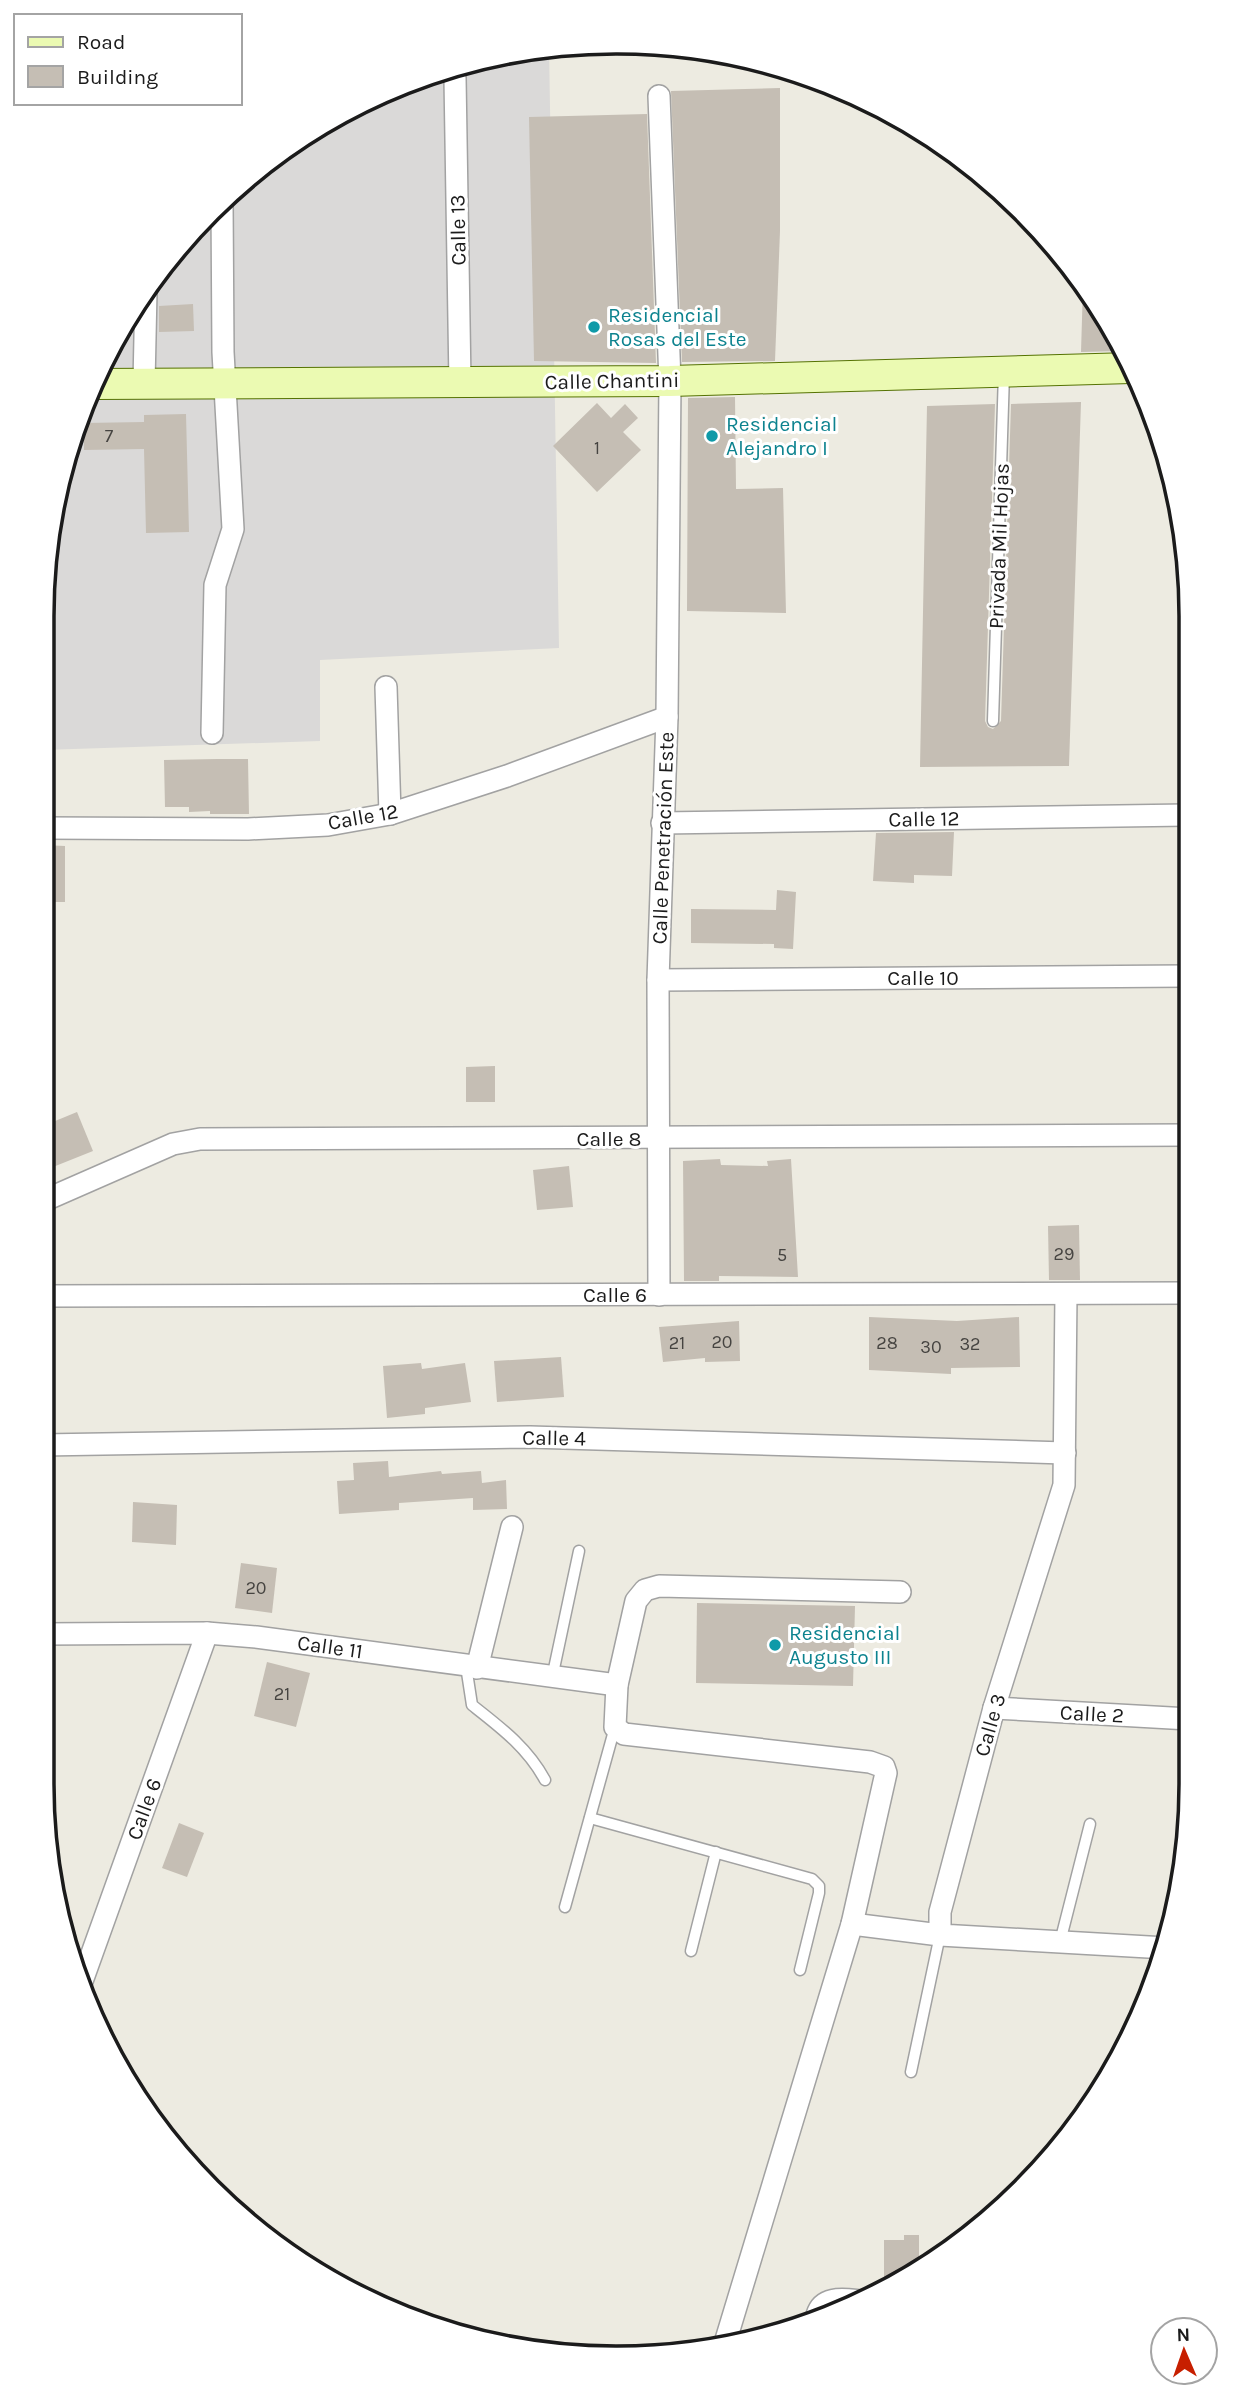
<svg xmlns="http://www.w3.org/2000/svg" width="1233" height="2400" viewBox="0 0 1233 2400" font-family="Karla,sans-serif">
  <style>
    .residential { fill: #dad9d8 }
    .building { fill: #c5beb4 }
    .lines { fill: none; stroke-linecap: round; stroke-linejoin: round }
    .lane-casing { stroke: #a2a2a2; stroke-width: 13 }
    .street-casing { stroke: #a2a2a2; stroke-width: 24 }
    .secondary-casing { stroke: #557203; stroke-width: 32 }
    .lane { stroke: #fff; stroke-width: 10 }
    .street { stroke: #fff; stroke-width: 21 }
    .secondary { stroke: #ebfab2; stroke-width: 30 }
    .culture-dot { fill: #0f9aa8; stroke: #fff; stroke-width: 2.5 }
    .labels { text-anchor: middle; stroke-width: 6; stroke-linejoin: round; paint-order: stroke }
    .number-label { font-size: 18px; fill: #464441 }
    .street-label { font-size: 21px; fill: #1b1b1b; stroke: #fff }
    .culture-label { font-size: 21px; fill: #0d838f; stroke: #fff; text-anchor: start }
    .rim { fill: none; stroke: #1b1b1b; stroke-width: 3.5 }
  </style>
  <rect width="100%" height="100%" fill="#edebe1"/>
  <polygon class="residential" points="541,47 549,47 559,648 320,660 320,741 43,750 43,579 61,468 101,363 160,267 237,185 329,119 431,73"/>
  <g class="building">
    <polygon points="780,88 780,231 775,361 682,362 671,91"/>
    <polygon points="647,114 656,363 534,361 529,117"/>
    <polygon points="1083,286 1110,333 1121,351 1081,352"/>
    <polygon points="193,304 194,331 159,332 159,306"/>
    <polygon points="735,397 736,489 783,488 786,613 687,611 688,398"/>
    <polygon points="1081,402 1069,766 920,767 927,406 995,404 985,721 988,727 993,729 1001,721 1011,404"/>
    <polygon points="597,403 611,418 625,404 638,418 623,432 641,450 597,492 553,446"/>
    <polygon points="186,414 189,532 146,533 144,449 84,450 84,423 144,422 144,415"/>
    <polygon points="217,759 248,759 249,814 210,814 210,811 189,812 189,807 165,807 164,760"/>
    <polygon points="954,832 952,876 914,875 914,883 873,881 876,833"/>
    <polygon points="43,845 65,846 65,902 43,902"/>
    <polygon points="777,890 796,892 793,949 774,948 774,944 691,943 691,909 776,910"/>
    <polygon points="495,1066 495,1102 466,1102 466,1067"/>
    <polygon points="77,1112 93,1151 43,1171 43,1126"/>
    <polygon points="720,1159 721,1165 768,1166 767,1161 791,1159 798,1277 719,1276 719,1281 684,1281 683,1161"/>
    <polygon points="569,1166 573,1207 537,1210 533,1170"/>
    <polygon points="1079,1225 1080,1280 1049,1280 1048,1226"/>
    <polygon points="869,1317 957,1321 1019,1317 1020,1367 951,1368 951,1374 869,1370"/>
    <polygon points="739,1321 740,1361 705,1362 705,1358 663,1362 659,1327"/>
    <polygon points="561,1357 564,1397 497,1402 494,1361"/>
    <polygon points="421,1363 422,1369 465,1363 471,1402 425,1408 425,1414 387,1418 383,1366"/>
    <polygon points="388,1461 389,1477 441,1471 442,1474 481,1471 482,1483 506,1480 507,1509 473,1510 473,1498 399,1503 399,1510 339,1514 337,1481 354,1480 353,1463"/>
    <polygon points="133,1502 177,1505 176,1545 132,1542"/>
    <polygon points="241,1563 277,1568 272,1613 235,1608"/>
    <polygon points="697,1603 855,1606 853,1686 696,1683"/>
    <polygon points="267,1662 310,1673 296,1727 254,1716"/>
    <polygon points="179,1823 204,1833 187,1877 162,1868"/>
    <polygon points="904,2235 919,2235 919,2264 895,2281 884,2281 884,2240 904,2240"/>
  </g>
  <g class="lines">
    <g class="lane-casing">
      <g id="lane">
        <polyline points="993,721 1004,373"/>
        <path d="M466,1666L472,1705C500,1727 527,1747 545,1780"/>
        <polyline points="552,1678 579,1551"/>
        <polyline points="590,1818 812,1879 819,1886 819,1893 800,1970"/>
        <polyline points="565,1907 615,1727"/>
        <polyline points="1060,1942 1090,1824"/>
        <polyline points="691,1951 716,1852"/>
        <polyline points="911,2072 940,1935"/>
      </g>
    </g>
    <g class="street-casing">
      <g id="street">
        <polyline points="455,78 460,383"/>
        <polyline points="659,96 670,381 667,717 658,980 659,1295"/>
        <polyline points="144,383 146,291"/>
        <polyline points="386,687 390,814"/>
        <polyline points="212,733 215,585 233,529 223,352 222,202"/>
        <polyline points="662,823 1187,815"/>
        <polyline points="43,828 248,829 328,825 390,814 507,776 667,717"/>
        <polyline points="658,980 1187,976"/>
        <polyline points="43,1201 173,1144 200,1139 1188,1135"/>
        <polyline points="1066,1294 1064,1485 994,1708 940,1912 940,1935 1166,1948"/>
        <polyline points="42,1296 1188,1293"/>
        <polyline points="42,1445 530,1437 1065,1453"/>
        <polyline points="42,1634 207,1633 256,1637 617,1685"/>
        <polyline points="477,1668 512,1527"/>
        <polyline points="994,1708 1189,1719"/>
        <polyline points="852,1924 940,1935"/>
        <polyline points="81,1984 207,1633"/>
        <path d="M817,2315C823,2294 847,2300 864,2301"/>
        <polyline points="725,2343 852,1924 886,1773 884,1767 870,1762 624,1734 615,1727 617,1685 636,1601 645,1590 659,1586 900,1592"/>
      </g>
    </g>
    <g class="secondary-casing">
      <polyline id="secondary" points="93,384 670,381 1131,368"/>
    </g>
    <use href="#lane" class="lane"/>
    <use href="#street" class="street"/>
    <use href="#secondary" class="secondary"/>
  </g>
  <g class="culture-dot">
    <circle cx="594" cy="327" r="7"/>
    <circle cx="712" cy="436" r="7"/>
    <circle cx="775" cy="1645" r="7"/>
  </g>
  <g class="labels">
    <g class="number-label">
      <text x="109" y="442">7</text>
      <text x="597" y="454">1</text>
      <text x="1064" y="1260">29</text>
      <text x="782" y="1261">5</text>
      <text x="722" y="1348">20</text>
      <text x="677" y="1349">21</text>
      <text x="887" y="1349">28</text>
      <text x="970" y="1350">32</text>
      <text x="931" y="1353">30</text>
      <text x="256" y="1594">20</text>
      <text x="282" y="1700">21</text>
    </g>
    <g class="street-label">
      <text transform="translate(458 230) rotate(-91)" y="7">Calle 13</text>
      <text transform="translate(612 381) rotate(-1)" y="7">Calle Chantini</text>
      <text transform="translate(999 546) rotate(-88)" y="7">Privada Mil Hojas</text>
      <text transform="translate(363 817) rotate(-10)" y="7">Calle 12</text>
      <text transform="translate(924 819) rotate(-1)" y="7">Calle 12</text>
      <text transform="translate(663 838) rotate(-88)" y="7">Calle Penetración Este</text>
      <text x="923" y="985">Calle 10</text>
      <text x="609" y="1146">Calle 8</text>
      <text x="615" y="1302">Calle 6</text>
      <text transform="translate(554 1438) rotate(1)" y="7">Calle 4</text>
      <text transform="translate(330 1647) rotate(8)" y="7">Calle 11</text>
      <text transform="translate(1092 1714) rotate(3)" y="7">Calle 2</text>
      <text transform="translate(990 1725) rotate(-74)" y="7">Calle 3</text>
      <text transform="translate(144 1809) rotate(-70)" y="7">Calle 6</text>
    </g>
    <g class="culture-label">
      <text x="608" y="322">Residencial<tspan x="608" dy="24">Rosas del Este</tspan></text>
      <text x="726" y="431">Residencial<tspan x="726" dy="24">Alejandro I</tspan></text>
      <text x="789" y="1640">Residencial<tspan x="789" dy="24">Augusto III</tspan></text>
    </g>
  </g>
  <path d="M0 0H1233V2400H0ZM616 54H617A562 562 0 0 1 1179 616V1784A562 562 0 0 1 617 2346H616A562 562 0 0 1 54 1784V616A562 562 0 0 1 616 54Z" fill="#fff" fill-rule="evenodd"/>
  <path class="rim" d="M616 54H617A562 562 0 0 1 1179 616V1784A562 562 0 0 1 617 2346H616A562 562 0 0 1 54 1784V616A562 562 0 0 1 616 54Z"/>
  <rect x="14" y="14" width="228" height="91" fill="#ffffff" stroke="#a4a4a4" stroke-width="2"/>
  <rect x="28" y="37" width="35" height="10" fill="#ebfab2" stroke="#a4a4a4" stroke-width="2"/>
  <text x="77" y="49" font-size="21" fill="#1b1b1b">Road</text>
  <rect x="28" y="66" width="35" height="21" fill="#c5beb4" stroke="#a4a4a4" stroke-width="2"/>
  <text x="77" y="84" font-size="21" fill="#1b1b1b">Building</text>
  <g transform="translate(1184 2351) rotate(358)"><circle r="33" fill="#ffffff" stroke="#a4a4a4" stroke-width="2"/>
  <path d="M0-5L12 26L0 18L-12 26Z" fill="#c71f00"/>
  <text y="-10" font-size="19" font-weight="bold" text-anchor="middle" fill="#1b1b1b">N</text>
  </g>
</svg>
